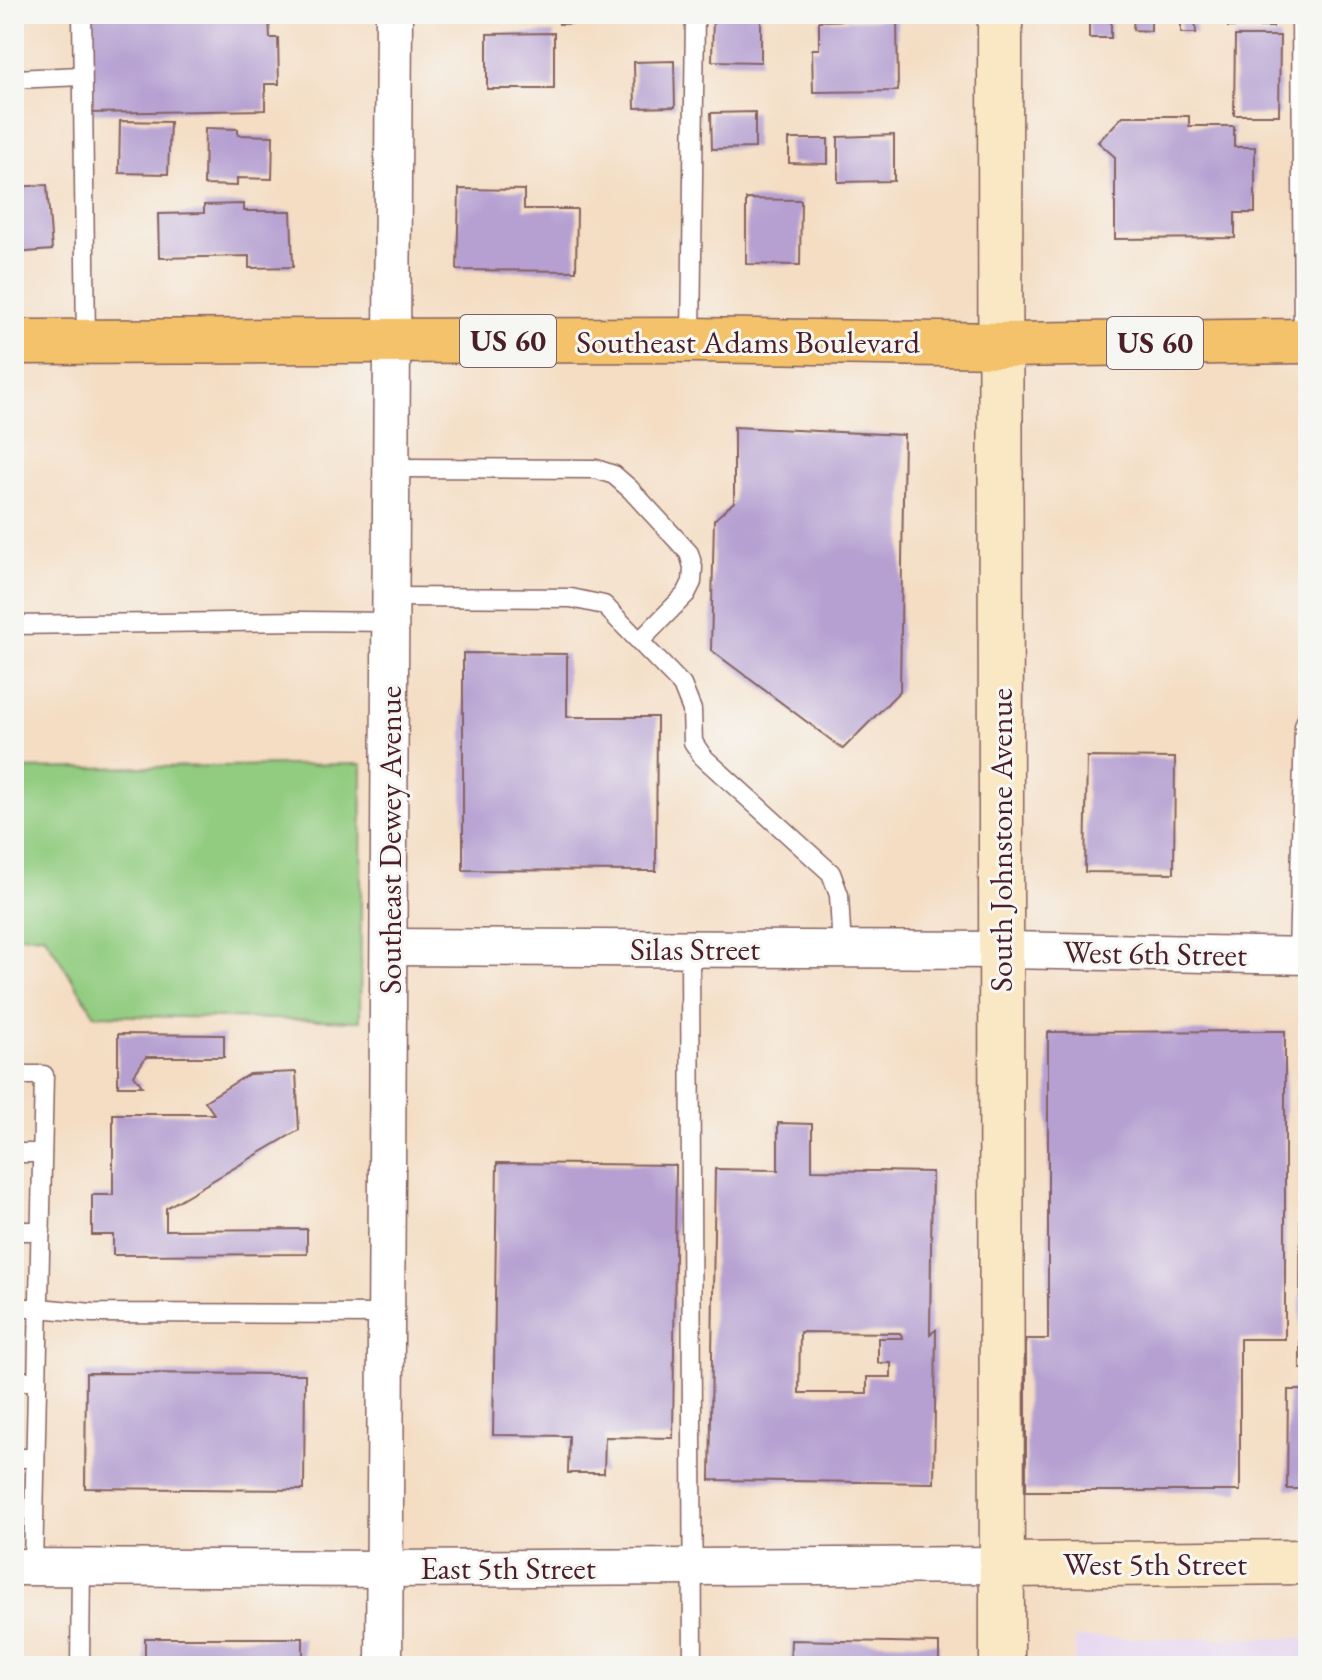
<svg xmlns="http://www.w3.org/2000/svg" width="1322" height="1680" viewBox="0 0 1322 1680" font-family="'EB Garamond',serif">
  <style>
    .built { fill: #e5d3f1 }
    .green { fill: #92cc80; stroke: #6e7656; stroke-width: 2 }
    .building { fill: #b6a0d1; fill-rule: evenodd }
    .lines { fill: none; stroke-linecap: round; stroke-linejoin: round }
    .lane-casing { stroke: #866260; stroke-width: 21 }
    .street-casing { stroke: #866260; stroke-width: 39 }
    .secondary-casing { stroke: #866260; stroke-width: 47 }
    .primary-casing { stroke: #866260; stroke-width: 47 }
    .lane { stroke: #fff; stroke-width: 18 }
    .street { stroke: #fff; stroke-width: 36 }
    .secondary { stroke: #fae7c3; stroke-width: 44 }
    .primary { stroke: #f3c26a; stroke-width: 44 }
    .labels { text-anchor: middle; stroke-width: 6; stroke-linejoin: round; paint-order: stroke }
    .shield { fill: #f6f6f2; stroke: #7e6067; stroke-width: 2 }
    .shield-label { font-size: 30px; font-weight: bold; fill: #4a1f2b }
    .street-label { font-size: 32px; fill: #4a1f2b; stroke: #f6f6f2 }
  </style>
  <rect width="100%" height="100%" fill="#f6f6f2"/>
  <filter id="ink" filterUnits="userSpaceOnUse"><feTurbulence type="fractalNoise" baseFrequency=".0125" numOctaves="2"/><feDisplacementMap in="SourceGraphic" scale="16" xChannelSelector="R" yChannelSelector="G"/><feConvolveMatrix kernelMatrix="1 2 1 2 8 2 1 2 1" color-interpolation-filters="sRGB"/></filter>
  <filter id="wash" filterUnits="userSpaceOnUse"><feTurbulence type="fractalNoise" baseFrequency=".006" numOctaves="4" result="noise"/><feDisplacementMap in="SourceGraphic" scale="32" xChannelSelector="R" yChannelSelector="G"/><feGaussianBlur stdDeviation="1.8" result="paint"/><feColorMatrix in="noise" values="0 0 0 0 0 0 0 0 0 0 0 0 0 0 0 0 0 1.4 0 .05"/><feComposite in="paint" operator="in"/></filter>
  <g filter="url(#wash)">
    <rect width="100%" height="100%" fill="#f4ddc3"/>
    <rect class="built" x="1075" y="1638" width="233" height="28"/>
    <polygon class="green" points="362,764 360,1021 95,1015 44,935 14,936 14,769"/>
    <g id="blocks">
      <g class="building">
        <polygon points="88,14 269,15 270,38 278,38 279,84 265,84 265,110 90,113"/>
        <rect x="488" y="14" width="35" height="4"/>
        <polygon points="559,14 592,14 592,23 559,24"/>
        <polygon points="713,14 761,14 761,62 712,61"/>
        <rect x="1089" y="14" width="22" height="24"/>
        <polygon points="1134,14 1151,14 1151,31 1133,30"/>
        <polygon points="1181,14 1195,14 1196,33 1181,33"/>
        <rect x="1228" y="14" width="45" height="13"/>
        <polygon points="897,19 898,91 813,92 812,49 819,49 819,21"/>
        <polygon points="554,33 554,89 487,89 487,34"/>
        <polygon points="1235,36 1280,36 1279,115 1234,115"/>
        <polygon points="674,61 675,107 635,108 634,62"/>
        <polygon points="755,112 755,148 712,149 711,113"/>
        <polygon points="1123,116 1189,116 1189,126 1234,126 1234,147 1255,147 1255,213 1235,213 1235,238 1115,239 1115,157 1098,142"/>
        <polygon points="120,121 170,122 168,174 119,173"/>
        <polygon points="205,128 238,129 238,135 273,136 272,179 237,178 237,186 204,185"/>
        <polygon points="894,135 894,181 838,182 838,137"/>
        <polygon points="789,139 828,139 828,164 789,163"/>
        <polygon points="47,185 52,250 14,253 14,187"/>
        <polygon points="459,189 524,190 524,209 577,209 576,271 457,270"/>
        <polygon points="746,199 801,200 800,265 746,264"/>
        <polygon points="244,204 244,211 291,211 293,267 249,268 249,256 159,258 158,214 204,213 204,205"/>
        <polygon points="734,427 904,435 900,691 843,749 711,650 714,520 734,502"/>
        <polygon points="463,653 567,654 567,717 657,717 656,871 463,870"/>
        <polygon points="1087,757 1175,758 1174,873 1085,872"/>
        <polygon points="1301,1030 1308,1031 1308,1369 1300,1369"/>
        <polygon points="1285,1031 1285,1339 1240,1339 1240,1491 1026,1491 1026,1339 1048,1339 1048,1032"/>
        <polygon points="118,1034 224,1035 224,1057 146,1057 134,1075 142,1086 118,1086"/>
        <polygon points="296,1072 299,1130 166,1208 166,1230 307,1229 307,1254 113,1255 113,1235 92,1235 92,1195 113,1195 113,1114 214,1114 205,1101 249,1074"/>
        <path d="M778,1123L812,1124V1170L932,1172L930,1334L936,1330L934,1483L710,1480L715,1169L778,1170ZM800,1332L900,1333L903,1338H878V1363H891V1377H867V1393H799Z"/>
        <polygon points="497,1163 676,1165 673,1438 605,1437 604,1473 568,1473 569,1436 493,1435"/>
        <polygon points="86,1373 305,1374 304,1490 85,1488"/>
        <polygon points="1288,1390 1308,1390 1308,1489 1287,1489"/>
        <rect x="145" y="1638" width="158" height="28"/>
        <polygon points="791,1640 939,1643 939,1666 790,1666"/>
      </g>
    </g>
  </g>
  <g filter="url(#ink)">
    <use href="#blocks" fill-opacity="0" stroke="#866260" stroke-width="2"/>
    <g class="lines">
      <g class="lane-casing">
        <g id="lane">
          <polyline points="82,14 86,342"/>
          <polyline points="1301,14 1303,341"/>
          <polyline points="14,79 82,76"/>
          <polyline points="691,340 695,14"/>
          <polyline points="392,468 596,469 614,475 630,489 689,553 693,567 692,582 686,594 640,641"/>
          <polyline points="392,597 571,598 604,605 682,685 692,710 693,742 703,757 831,873 839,895 842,950"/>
          <polyline points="14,625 302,621 392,622"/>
          <polyline points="690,948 693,1666"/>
          <polyline points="1298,956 1304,726 1308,715"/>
          <polyline points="14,1075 44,1075 33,1567"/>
          <polyline points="14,1153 42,1153"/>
          <polyline points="14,1231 41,1231"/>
          <polyline points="14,1308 39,1308 92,1313 386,1314"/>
          <polyline points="14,1381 37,1381"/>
          <polyline points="14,1458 35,1458"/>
          <polyline points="80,1666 81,1567"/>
        </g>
      </g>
      <g class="street-casing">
        <g id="street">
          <polyline points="389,947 1001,950 1308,956"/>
          <polyline points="14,1567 384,1569 1002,1565"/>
          <polyline points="384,1666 394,14"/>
        </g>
      </g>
      <g class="secondary-casing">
        <g id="secondary">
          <polyline points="1000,14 1002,1666"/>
          <polyline points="1002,1565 1308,1562"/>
        </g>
      </g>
      <g class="primary-casing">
        <polyline id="primary" points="14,342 691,340 1002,345 1308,341"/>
      </g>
      <use href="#lane" class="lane"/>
      <use href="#street" class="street"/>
      <use href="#secondary" class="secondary"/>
      <use href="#primary" class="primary"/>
    </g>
  </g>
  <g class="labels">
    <g class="shield">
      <rect x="460" y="315" width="96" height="52" rx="6"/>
      <rect x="1107" y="317" width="96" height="52" rx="6"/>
    </g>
    <g class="shield-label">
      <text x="508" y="351">US 60</text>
      <text x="1155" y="353">US 60</text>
    </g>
    <g class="street-label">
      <text x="748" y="353">Southeast Adams Boulevard</text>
      <text transform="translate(390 840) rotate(-90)" y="11">Southeast Dewey Avenue</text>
      <text transform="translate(1001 840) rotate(-90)" y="11">South Johnstone Avenue</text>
      <text x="695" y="960">Silas Street</text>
      <text transform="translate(1155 953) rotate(1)" y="11">West 6th Street</text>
      <text x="1155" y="1575">West 5th Street</text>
      <text x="508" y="1579">East 5th Street</text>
    </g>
  </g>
  <rect width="1322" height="1680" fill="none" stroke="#f6f6f2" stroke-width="48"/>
</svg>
